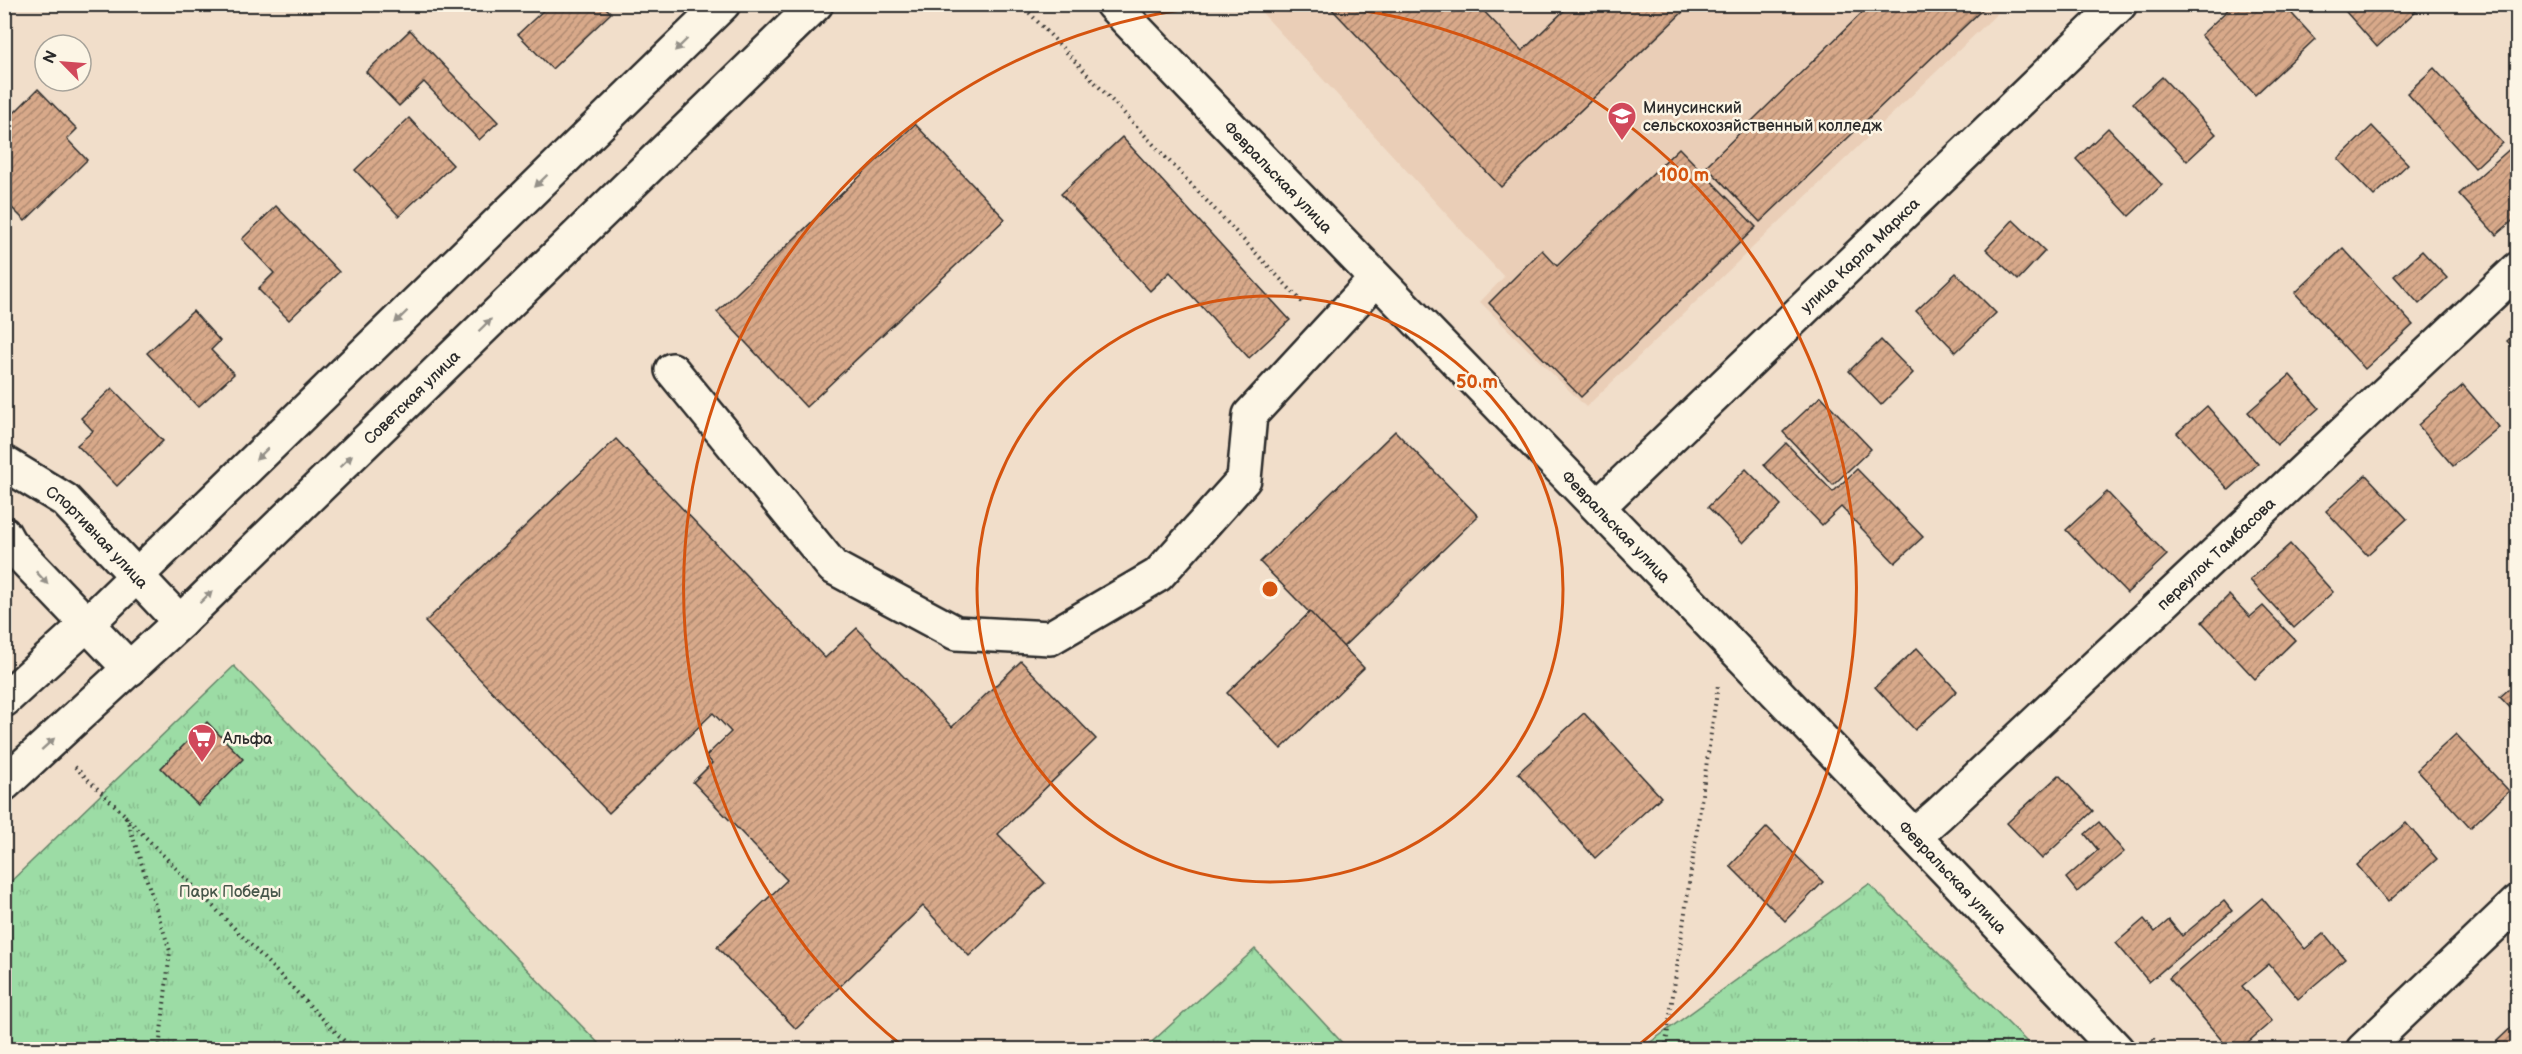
<svg xmlns="http://www.w3.org/2000/svg" width="2522" height="1054" viewBox="0 0 2522 1054" font-family="'Balsamiq Sans',sans-serif">
  <style>
    .built { fill: #eaceb7 }
    .park { fill: url(#park-tufts); stroke: #648468; stroke-width: 1.5 }
    .building { fill: url(#building-hatch); stroke: #2b2b2b; stroke-width: 1.5 }
    .lines { fill: none; stroke-linecap: round; stroke-linejoin: round }
    .minor-casing { stroke: #2b2b2b; stroke-width: 38 }
    .path { stroke: #2b2b2b; stroke-width: 4; stroke-dasharray: 1.5 4.5; stroke-linecap: butt }
    .minor { stroke: #fcf5e5; stroke-width: 33 }
    .oneway { fill: #949088 }
    .ring { fill: none; stroke: #d5540f; stroke-width: 3 }
    .labels { text-anchor: middle; stroke-width: 5; stroke-linejoin: round; paint-order: stroke }
    .poi-label { font-size: 16px; fill: #2b2b2b; stroke: #fcf5e5; text-anchor: start }
    .street-label { font-size: 16px; fill: #2b2b2b; stroke: #fcf5e5 }
    .park-label { font-size: 16px; fill: #47574a; stroke: #fcf5e5 }
    .centre { fill: #d5540f; stroke: #fcf5e5; stroke-width: 3 }
    .ring-label { font-size: 18px; text-anchor: middle; font-weight: bold; fill: #d5540f; stroke: #fcf5e5; stroke-width: 5; stroke-linejoin: round; paint-order: stroke }
  </style>
  <defs>
    <pattern id="park-tufts" width="24" height="20" patternUnits="userSpaceOnUse" patternTransform="scale(1.5)"><rect width="24" height="20" fill="#9cdca5"/><path d="M3 7l-1-3M5 7V3M7 7l1-3M15 17l-1-3M17 17v-4M19 17l1-3" fill="none" stroke="#87bd8e"/></pattern>
    <pattern id="building-hatch" width="6" height="6" patternUnits="userSpaceOnUse" patternTransform="scale(1.5)"><rect width="6" height="6" fill="#d8a98a"/><path d="M-1 1l2-2M0 6l6-6M5 7l2-2" fill="none" stroke="#af8a71"/></pattern>
  </defs>
  <rect width="100%" height="100%" fill="#f1deca"/>
  <filter id="ink" filterUnits="userSpaceOnUse"><feTurbulence type="fractalNoise" baseFrequency=".0167" numOctaves="2"/><feDisplacementMap in="SourceGraphic" scale="12" xChannelSelector="R" yChannelSelector="G"/><feConvolveMatrix kernelMatrix="1 2 1 2 8 2 1 2 1" color-interpolation-filters="sRGB"/></filter>
  <g filter="url(#ink)">
    <polygon class="built" points="1255,5 2006,5 1586,407 1480,302 1504,277"/>
    <g class="park">
      <polygon points="234,666 604,1049 5,1050 5,887"/>
      <polygon points="1869,884 2034,1049 1641,1049"/>
      <polygon points="1255,949 1348,1049 1144,1049"/>
    </g>
    <g class="building">
      <polygon points="545,4 602,4 611,13 552,69 518,34 547,7"/>
      <polygon points="1327,4 1477,4 1522,51 1571,4 1685,4 1688,7 1501,187"/>
      <polygon points="1871,4 1988,4 1760,222 1706,166"/>
      <polygon points="2234,4 2283,4 2315,39 2255,95 2201,35"/>
      <polygon points="2339,4 2412,4 2417,10 2377,47"/>
      <polygon points="410,30 498,122 479,140 424,82 399,106 366,72"/>
      <polygon points="2434,68 2502,143 2475,168 2407,93"/>
      <polygon points="2162,77 2216,134 2187,161 2133,103"/>
      <polygon points="38,89 77,129 67,139 87,160 25,221 7,203 4,205 4,123"/>
      <polygon points="409,118 453,165 399,216 355,170"/>
      <polygon points="915,124 1005,219 806,407 717,312"/>
      <polygon points="2372,126 2408,164 2374,196 2338,159"/>
      <polygon points="2108,128 2162,185 2129,216 2076,159"/>
      <polygon points="1122,137 1290,320 1249,358 1170,272 1150,291 1061,194"/>
      <polygon points="2513,146 2518,151 2518,216 2496,235 2459,194"/>
      <polygon points="1679,148 1756,227 1581,397 1489,303 1542,250 1557,266"/>
      <polygon points="276,206 339,272 289,320 258,289 274,273 242,239"/>
      <polygon points="2013,220 2045,251 2018,280 1986,249"/>
      <polygon points="2343,248 2413,325 2365,369 2295,293"/>
      <polygon points="2422,251 2447,278 2419,304 2394,276"/>
      <polygon points="1956,273 1996,313 1956,352 1916,311"/>
      <polygon points="193,311 220,341 211,350 234,374 198,407 147,353"/>
      <polygon points="2518,331 2518,352 2507,341"/>
      <polygon points="1881,340 1913,373 1881,405 1849,371"/>
      <polygon points="2290,375 2319,408 2277,445 2248,412"/>
      <polygon points="2463,385 2499,427 2453,466 2418,425"/>
      <polygon points="112,388 163,441 117,486 77,445 93,431 81,418"/>
      <polygon points="1821,396 1871,449 1833,485 1783,432"/>
      <polygon points="2207,406 2258,464 2229,490 2177,433"/>
      <polygon points="1395,431 1478,516 1343,647 1260,562"/>
      <polygon points="616,439 825,658 857,628 952,727 1021,661 1096,739 998,834 1045,883 969,956 923,906 796,1029 717,947 787,880 693,782 712,763 706,756 731,732 713,713 609,813 425,622"/>
      <polygon points="1786,443 1833,492 1857,469 1923,537 1895,563 1841,507 1822,525 1764,465"/>
      <polygon points="1746,469 1781,505 1743,543 1708,507"/>
      <polygon points="2366,475 2407,519 2367,555 2326,511"/>
      <polygon points="2107,492 2167,555 2127,593 2066,530"/>
      <polygon points="2290,544 2333,592 2294,628 2250,580"/>
      <polygon points="2229,595 2250,617 2263,606 2295,640 2255,679 2202,622"/>
      <polygon points="1310,612 1364,668 1281,749 1227,693"/>
      <polygon points="1917,648 1957,691 1915,730 1875,687"/>
      <polygon points="2518,681 2518,716 2500,697"/>
      <polygon points="1584,713 1661,797 1595,858 1518,773"/>
      <polygon points="207,722 243,759 198,805 161,768"/>
      <polygon points="2456,734 2509,791 2470,828 2417,770"/>
      <polygon points="2059,775 2093,811 2042,859 2007,823"/>
      <polygon points="2099,822 2124,852 2077,892 2066,878 2098,850 2085,834"/>
      <polygon points="2406,823 2437,859 2388,902 2357,865"/>
      <polygon points="1767,827 1823,882 1785,921 1730,866"/>
      <polygon points="2262,898 2305,949 2324,933 2345,959 2298,999 2269,964 2242,986 2272,1021 2239,1050 2230,1050 2169,978"/>
      <polygon points="2224,901 2232,911 2149,982 2116,943 2144,919 2155,932 2169,920 2182,936"/>
      <polygon points="2518,1021 2518,1050 2506,1050 2497,1041"/>
    </g>
    <g class="lines">
      <g class="minor-casing">
        <g id="minor">
          <path id="s1" d="M1112,4C1447,353 1786,698 2117,1050"/>
          <polyline points="672,370 833,567 956,633 1050,638 1158,575 1244,479 1250,415 1376,279"/>
          <path id="s2" d="M4,463L65,500L180,622"/>
          <path id="s3" d="M1599,506L2120,4"/>
          <polyline points="4,534 9,543 130,669"/>
          <polyline points="4,700 86,625 723,4"/>
          <path id="s4" d="M4,784L180,622L816,4"/>
          <path id="s5" d="M1915,835L1939,814L2518,269"/>
          <polyline points="2363,1050 2518,902"/>
        </g>
      </g>
      <g class="path">
        <polyline points="1021,4 1303,303"/>
        <polyline points="75,767 126,816 170,951 159,1050"/>
        <polyline points="125,816 353,1050"/>
        <polyline points="2153,1039 2163,1050"/>
        <polyline points="1665,1050 1718,685"/>
      </g>
      <use href="#minor" class="minor"/>
    </g>
    <defs><path id="oneway-solid" d="M-6-.8H1V-3.2L6.5 0L1 3.2V.8H-6Z" transform="scale(1.5)"/></defs>
    <g class="oneway">
      <use href="#oneway-solid" transform="translate(681 45) rotate(136)"/>
      <use href="#oneway-solid" transform="translate(541 181) rotate(136)"/>
      <use href="#oneway-solid" transform="translate(401 317) rotate(136)"/>
      <use href="#oneway-solid" transform="translate(485 325) rotate(-44)"/>
      <use href="#oneway-solid" transform="translate(262 454) rotate(136)"/>
      <use href="#oneway-solid" transform="translate(346 461) rotate(-44)"/>
      <use href="#oneway-solid" transform="translate(42 578) rotate(47)"/>
      <use href="#oneway-solid" transform="translate(206 597) rotate(-44)"/>
      <use href="#oneway-solid" transform="translate(48 744) rotate(-42)"/>
    </g>
  </g>
  <g class="ring">
    <circle cx="1270" cy="589" r="293"/>
    <path d="M905 1048A586 586 0 0 1 1224 5M1316 5A586 586 0 0 1 1635 1048"/>
  </g>
  <defs>
    <g id="university-pin" transform="scale(1.5)"><path d="M0 17L-7.5 6A9.5 9.5 0 1 1 7.5 6Z" fill="#d1495b" stroke="#fcf5e5"/><path d="M0-5L7-2L0 1L-7-2ZM-4 1L0 2.5L4 1V4Q0 6-4 4Z" fill="#fff"/></g>
    <g id="supermarket-pin" transform="scale(1.5)"><path d="M0 17L-7.5 6A9.5 9.5 0 1 1 7.5 6Z" fill="#d1495b" stroke="#fcf5e5"/><path d="M-6-5.5h2.5l.6 2H6L4.5 2H-2.5L-4.4-4H-6ZM-1.5 3.2a1.3 1.3 0 1 0 .1 0ZM3 3.2a1.3 1.3 0 1 0 .1 0Z" fill="#fff"/></g>
  </defs>
  <g fill-rule="evenodd">
    <use href="#university-pin" x="1622" y="116"/>
    <use href="#supermarket-pin" x="202" y="738"/>
  </g>
  <g class="labels">
    <g class="poi-label">
      <text x="1643" y="113">Минусинский<tspan x="1643" dy="18">сельскохозяйственный колледж</tspan></text>
      <text x="223" y="744">Альфа</text>
    </g>
    <g class="street-label">
      <text dy="6" stroke="none"><textPath href="#s1" startOffset="240">Февральская улица</textPath></text>
      <text dy="6" stroke="none"><textPath href="#s3" startOffset="362">улица Карла Маркса</textPath></text>
      <text dy="6" stroke="none"><textPath href="#s4" startOffset="562">Советская улица</textPath></text>
      <text dy="6" stroke="none"><textPath href="#s1" startOffset="726">Февральская улица</textPath></text>
      <text dy="6" stroke="none"><textPath href="#s2" startOffset="120">Спортивная улица</textPath></text>
      <text dy="6" stroke="none"><textPath href="#s5" startOffset="412">переулок Тамбасова</textPath></text>
      <text dy="6" stroke="none"><textPath href="#s1" startOffset="1212">Февральская улица</textPath></text>
    </g>
    <g class="park-label">
      <text x="230" y="897">Парк Победы</text>
    </g>
  </g>
  <circle cx="1270" cy="589" r="9" class="centre"/>
  <g class="ring-label">
    <text x="1684" y="181">100 m</text>
    <text x="1477" y="388">50 m</text>
  </g>
  <rect width="2522" height="1054" fill="none" stroke="#fcf5e5" stroke-width="24"/>
  <rect x="12" y="12" width="2498" height="1030" fill="none" stroke="#2b2b2b" stroke-width="2" filter="url(#ink)"/>
  <g transform="translate(63 63) rotate(295)"><circle r="28" fill="#fcf5e5" stroke="#a8a49b" stroke-width="1.5"/>
  <path d="M0-4.5L10 22L0 15L-10 22Z" fill="#d1495b"/>
  <text y="-9" font-size="16" font-weight="bold" text-anchor="middle" fill="#2b2b2b">N</text>
  </g>
</svg>
